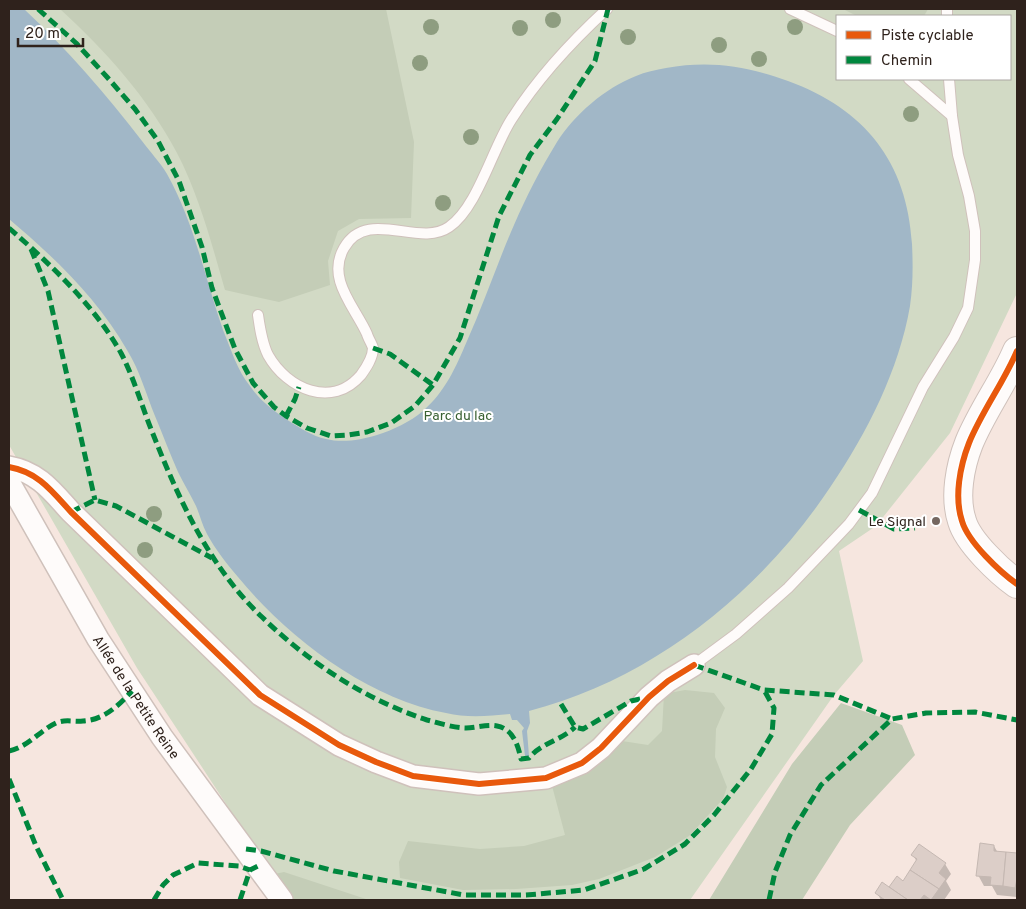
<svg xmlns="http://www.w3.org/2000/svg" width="1026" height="909" viewBox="0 0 1026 909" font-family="Overpass,sans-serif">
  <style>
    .green { fill: #d2dac5; fill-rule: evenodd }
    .forest { fill: #c4cdb7 }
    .water { fill: #a1b7c7 }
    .shadow { fill: #0003 }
    .building { fill: #dccec8; stroke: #c5b8b2 }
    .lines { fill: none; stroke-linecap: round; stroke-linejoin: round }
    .lane-casing { stroke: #cfc1bb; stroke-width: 12 }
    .street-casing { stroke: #cfc1bb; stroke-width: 24 }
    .secondary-casing { stroke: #cfc1bb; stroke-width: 30 }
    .lane { stroke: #fefbfa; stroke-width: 10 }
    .street { stroke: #fefbfa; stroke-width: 21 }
    .secondary { stroke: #fefbfa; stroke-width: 28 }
    .quiet { stroke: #00873e; stroke-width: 5; stroke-dasharray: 10 5; stroke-linecap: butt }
    .cycleway-casing { stroke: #fff; stroke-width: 9 }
    .cycleway { stroke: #e8590c; stroke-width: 6 }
    .tree { fill: #8e9d80 }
    .poi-dot { fill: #756760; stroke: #fff; stroke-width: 2 }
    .labels { text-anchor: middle; stroke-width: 4; stroke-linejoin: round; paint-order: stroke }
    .park-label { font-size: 14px; fill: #396132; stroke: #fff }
    .poi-label { font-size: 14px; fill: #2f221c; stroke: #fff; text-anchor: end }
    .street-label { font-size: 14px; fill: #2f221c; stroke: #fff }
  </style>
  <rect width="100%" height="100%" fill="#f6e6df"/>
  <path class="green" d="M9,9H1017V293L950,433L876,526L839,551L863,661L834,695L690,900H289L137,668L9,445ZM837,16H1010V79H837Z"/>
  <g class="forest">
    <path d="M60,9H386L414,142L411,218L359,219L338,231L328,261L330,285L279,302L225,290C212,245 199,195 177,153C148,98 106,51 60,9Z"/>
    <polygon points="843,9 928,9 924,16 857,16"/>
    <polygon points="685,690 714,693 725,708 716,729 715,757 727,787 723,799 689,836 655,857 599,879 572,885 516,889 463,890 400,878 399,862 408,841 480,849 524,846 565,835 551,782 601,760 622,741 648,745 662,731 664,694"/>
    <polygon points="841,703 902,725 915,755 850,825 802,900 709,900 792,764"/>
    <polygon points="284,872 369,900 272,900 256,878"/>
  </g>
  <path class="water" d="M9,9H24C67,49 106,94 142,141C150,152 160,162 167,174C194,222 205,278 223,330C231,349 237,370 250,386C260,401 274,411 289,421C300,428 312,436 326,439C342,443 361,440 377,435C393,430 410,422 423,411C445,392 456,367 467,341C484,303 497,264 514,225C526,197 541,168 557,142C574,115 605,88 636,76C645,72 656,70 666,68C710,60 746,66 788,81C865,109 907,162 912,244C913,265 913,285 910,306C899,370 867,433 831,486C761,592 653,679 529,711L530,723L527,731L529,756H525L522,731L524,728L517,720H512L510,714C488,716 467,718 446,713C367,698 288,638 238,577C227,564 215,549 207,534C202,525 200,515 196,506C190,494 184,484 178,472C170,454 163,435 155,416C146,394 140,371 127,350C98,299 53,256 9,219Z"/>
  <g class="shadow">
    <polygon points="994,846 998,853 1017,855 1017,897 997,895 992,886 984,886 978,875"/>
    <polygon points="913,855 945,864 951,874 946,881 951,890 944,900 881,900 877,893 903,882 917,862"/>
  </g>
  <g class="building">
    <polygon points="980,843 994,845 994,851 1006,852 1003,886 990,885 991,877 976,876"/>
    <polygon points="919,844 946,863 939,873 946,879 939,889 910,870 917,859 911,855"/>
    <polygon points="1006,852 1017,853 1017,879 1015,888 1003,886"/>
    <polygon points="910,870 939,889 931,900 924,895 920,900 908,900 889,887 897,876 903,881"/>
    <polygon points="882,882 889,887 908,900 885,900 875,893"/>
  </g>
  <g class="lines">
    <g class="lane-casing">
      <g id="lane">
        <polyline points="790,9 837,31"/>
        <polyline points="947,16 947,9"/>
        <polyline points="909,79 952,116"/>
        <path d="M258,315C260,329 262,343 268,355C287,389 332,409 361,375C366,368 373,358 373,348C372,344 368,338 367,334C355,307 326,279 344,248C367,207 419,248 449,227C477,208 492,150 511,120C537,79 571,42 607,9"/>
        <polyline points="694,665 736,634 788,588 849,524 872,493 923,387 954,337 968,308 975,260 975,231 969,196 958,155 952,116 949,79"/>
      </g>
    </g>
    <g class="street-casing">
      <g id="street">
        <path d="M9,467C38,472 52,491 71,512L260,695L339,745L376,762L413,776L479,784L546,778L582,763L601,748L649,697L668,681L694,665"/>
        <path id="s1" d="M9,482L98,639L162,737L282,900"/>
      </g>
    </g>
    <g class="secondary-casing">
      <path id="secondary" d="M1017,351C1004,382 982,411 969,443C960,466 954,497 962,521C968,542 1000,572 1017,584"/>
    </g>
    <use href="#lane" class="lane"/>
    <use href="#street" class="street"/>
    <use href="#secondary" class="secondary"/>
    <g class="quiet">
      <polyline points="38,9 76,43 107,77 135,109 158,141 179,181 202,247 212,288 235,349 253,383 274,407 286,416 307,428 331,436 348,435 367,432 391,423 415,406 433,385 460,338 499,216 530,155 557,119 595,61 608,9"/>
      <path d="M9,228C50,264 94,305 121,353C134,378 142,407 153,434C179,500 210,568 262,617C308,662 366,700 427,720C439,723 454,728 466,728C476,728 487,724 497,726C513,729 518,745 521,759L529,758C541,743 562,740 575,727"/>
      <polyline points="31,249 48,291 95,500"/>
      <polyline points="373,348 390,354 433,385"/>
      <polyline points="286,416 295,399 299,387"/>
      <polyline points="859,510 894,529 915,528"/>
      <polyline points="71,512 95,500 116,506 212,558"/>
      <polyline points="694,665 764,690 834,695 892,719"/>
      <polyline points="561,704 575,727 583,729 631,701 645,698"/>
      <path d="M9,751C28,747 39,731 56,723C65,719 73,722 83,721C104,720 119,705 132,691"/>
      <polyline points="9,779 36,846 63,900"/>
      <polyline points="246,849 261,851 334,871 464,895 526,895 584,890 644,869 685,844 714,815 751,769 772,734 774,708 764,690"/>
      <polyline points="154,900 163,885 173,875 198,863 239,866 250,870"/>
      <polyline points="240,900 250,870 258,866"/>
      <polyline points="769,900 775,872 790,835 821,785 892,719 926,713 975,712 1017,720"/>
    </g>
    <g class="cycleway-casing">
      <g id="cycleway">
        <path d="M1017,351C1004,382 982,411 969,443C960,466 954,497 962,521C968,542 1000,572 1017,584"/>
        <path d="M9,467C38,472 52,491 71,512L260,695L339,745L376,762L413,776L479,784L546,778L582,763L601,748L649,697L668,681L694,665"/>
      </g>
    </g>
    <use href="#cycleway" class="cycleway"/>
  </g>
  <g class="tree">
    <circle cx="553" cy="20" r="8"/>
    <circle cx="431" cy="27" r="8"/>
    <circle cx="795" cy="27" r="8"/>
    <circle cx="520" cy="28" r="8"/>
    <circle cx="628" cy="37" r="8"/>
    <circle cx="719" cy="45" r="8"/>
    <circle cx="759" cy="59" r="8"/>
    <circle cx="420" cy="63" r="8"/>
    <circle cx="911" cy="114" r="8"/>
    <circle cx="471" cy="137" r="8"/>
    <circle cx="443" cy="203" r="8"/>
    <circle cx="154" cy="514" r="8"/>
    <circle cx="145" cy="550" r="8"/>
  </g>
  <circle class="poi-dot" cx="936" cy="521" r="5"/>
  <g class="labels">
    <g class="park-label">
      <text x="458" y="420">Parc du lac</text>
    </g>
    <g class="poi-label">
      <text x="926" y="526">Le Signal</text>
    </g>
    <g class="street-label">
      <text dy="5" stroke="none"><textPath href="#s1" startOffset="250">Allée de la Petite Reine</textPath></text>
    </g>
  </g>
  <rect width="1026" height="909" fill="none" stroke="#2f221c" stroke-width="20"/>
  <rect x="836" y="15" width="175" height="65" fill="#ffffff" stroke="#aca7a4"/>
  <rect x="846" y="31" width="25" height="8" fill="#e8590c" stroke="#aca7a4"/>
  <text x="881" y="40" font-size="15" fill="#2f221c">Piste cyclable</text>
  <rect x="846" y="56" width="25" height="8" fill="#00873e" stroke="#aca7a4"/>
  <text x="881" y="65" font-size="15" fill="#2f221c">Chemin</text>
  <path d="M18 38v8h65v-8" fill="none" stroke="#2f221c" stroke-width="2.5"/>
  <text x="25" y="38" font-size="15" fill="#2f221c" stroke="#ffffff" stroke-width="4" paint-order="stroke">20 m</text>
</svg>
